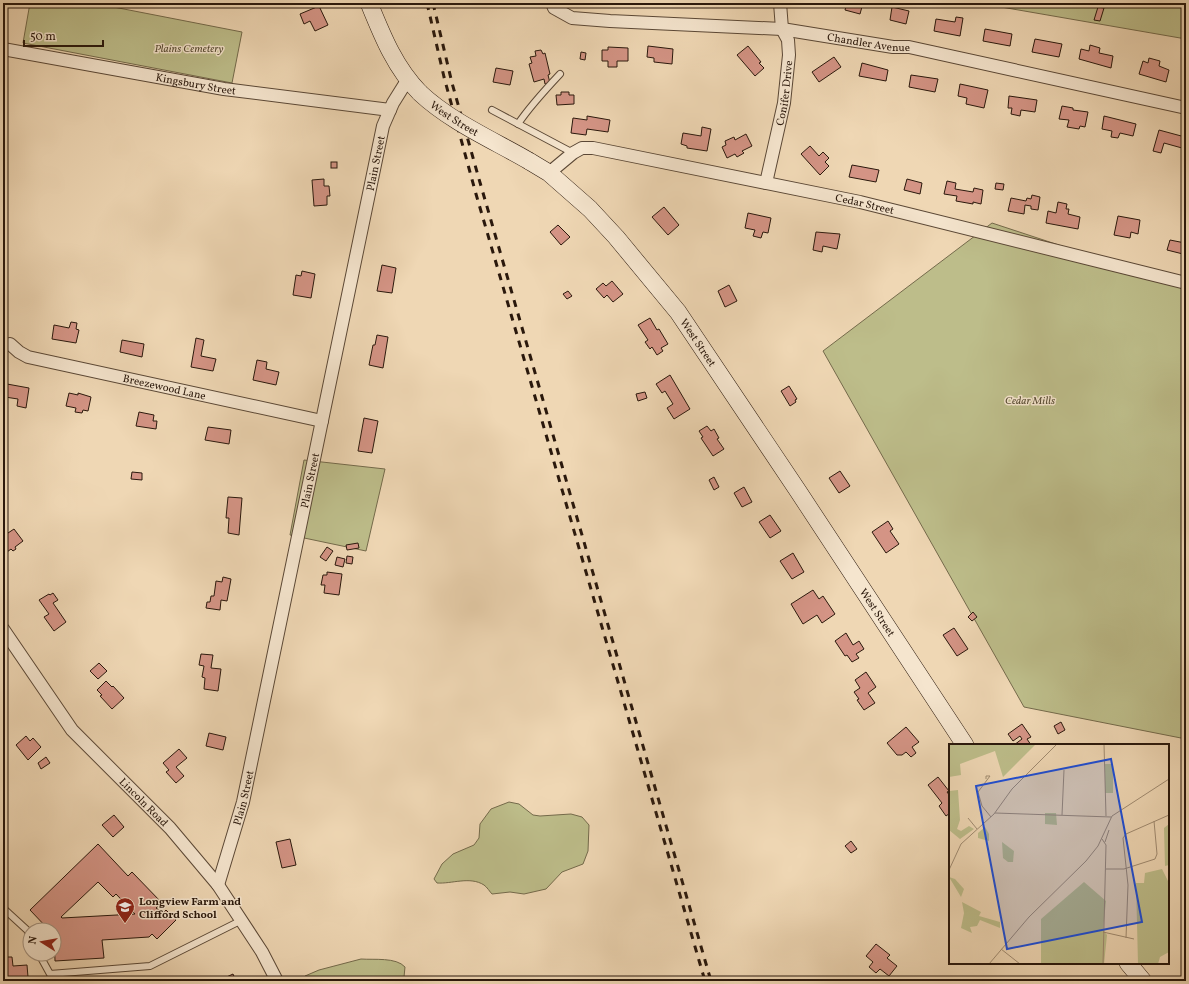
<svg xmlns="http://www.w3.org/2000/svg" width="1189" height="984" viewBox="0 0 1189 984" font-family="Vollkorn,serif">
  <style>
    .green { fill: #bdbd8a; stroke: #746a4b }
    .building { fill: #d49485; stroke: #2a180c; fill-rule: evenodd }
    .lines { fill: none; stroke-linecap: round; stroke-linejoin: round }
    .lane-casing { stroke: #5b4836; stroke-width: 8 }
    .street-casing { stroke: #5b4836; stroke-width: 14 }
    .secondary-casing { stroke: #2a180c; stroke-width: 18 }
    .lane { stroke: #f5e5ce; stroke-width: 6 }
    .street { stroke: #f5e5ce; stroke-width: 12 }
    .secondary { stroke: #f5e5ce; stroke-width: 17 }
    .rail { stroke: #2a180c; stroke-width: 3; stroke-dasharray: 7 7; stroke-linecap: butt }
    .secondary-bridge-casing { stroke: #2a180c; stroke-width: 18; stroke-linecap: butt }
    .secondary-bridge { stroke: #f5e5ce; stroke-width: 17 }
    .labels { text-anchor: middle; stroke-width: 3; stroke-linejoin: round; paint-order: stroke }
    .street-label { font-size: 11px; fill: #2a180c; stroke: #f5e5ce }
    .park-label { font-size: 11px; font-style: italic; fill: #564a32; stroke: #f5e5ce }
    .poi-label { font-size: 11px; font-weight: bold; fill: #2a180c; stroke: #f5e5ce; text-anchor: start }
    .inset-road { fill: none; stroke: #a08b71; stroke-width: 1 }
    .view { fill: #1d4ed8; fill-opacity: 0.15; stroke: #1d4ed8; stroke-width: 2 }
    .inset-edge { fill: none; stroke: #2a180c; stroke-width: 2 }
  </style>
  <rect width="100%" height="100%" fill="#efd7b4"/>
  <filter id="stains"><feTurbulence type="fractalNoise" baseFrequency=".005" numOctaves="4"/><feColorMatrix values="0 0 0 0 .2 0 0 0 0 .09 0 0 0 0 .02 0 0 0 .5 -.17"/></filter>
  <radialGradient id="worn" r=".72"><stop offset=".6" stop-color="#630" stop-opacity="0"/><stop offset="1" stop-color="#630" stop-opacity=".3"/></radialGradient>
  <g class="green">
    <polygon points="30,3 93,3 242,32 232,83 23,43"/>
    <polygon points="978,3 1186,3 1186,39"/>
    <polygon points="992,223 1186,287 1186,739 1024,707 823,351"/>
    <polygon points="304,460 385,469 366,551 290,535"/>
    <path d="M509,802L519,804L533,815L540,816L571,814L582,817L589,825L588,851L583,864L562,872L546,889L524,894L510,892L492,894C490,892 487,887 484,885C470,876 452,884 437,883L434,879L442,864L453,854L474,845L479,838L480,824L491,809Z"/>
    <path d="M361,959C374,960 396,957 405,967L404,977L401,981H304L305,976L319,970Z"/>
  </g>
  <g class="building">
    <polygon points="847,3 863,3 860,14 845,10"/>
    <polygon points="319,6 328,25 315,31 310,21 304,24 300,14"/>
    <polygon points="892,7 909,11 906,24 890,20"/>
    <polygon points="1098,7 1104,8 1100,21 1094,20"/>
    <polygon points="956,17 963,18 960,36 934,31 936,19 955,22"/>
    <polygon points="985,29 1012,34 1010,46 983,41"/>
    <polygon points="1035,39 1062,44 1059,57 1032,52"/>
    <polygon points="1090,45 1100,48 1099,53 1113,56 1111,68 1079,59 1081,49 1089,51"/>
    <polygon points="648,46 673,49 672,64 654,62 654,58 647,57"/>
    <polygon points="748,46 761,62 759,63 764,68 755,76 737,55"/>
    <polygon points="608,47 628,48 628,61 617,61 617,67 608,67 608,61 602,61 602,50 608,50"/>
    <polygon points="541,50 543,54 545,53 550,74 548,75 550,83 545,84 544,79 534,82 529,64 532,63 530,57 536,56 535,51"/>
    <polygon points="581,52 586,53 585,60 580,59"/>
    <polygon points="834,57 841,67 819,82 812,72"/>
    <polygon points="1149,58 1160,61 1159,66 1169,70 1166,82 1139,74 1143,61 1148,63"/>
    <polygon points="862,63 888,70 886,81 859,76"/>
    <polygon points="496,68 513,71 510,85 493,82"/>
    <polygon points="911,75 938,79 935,92 909,87"/>
    <polygon points="960,84 988,90 984,108 966,104 967,98 958,96"/>
    <polygon points="561,92 569,92 569,95 574,95 574,104 557,105 556,95 561,95"/>
    <polygon points="1009,96 1037,100 1035,112 1021,110 1020,116 1011,114 1012,108 1008,108"/>
    <polygon points="1062,106 1073,108 1073,110 1088,112 1085,127 1080,126 1079,129 1067,127 1069,120 1059,119"/>
    <polygon points="587,116 610,120 608,132 587,129 586,135 571,133 573,118 587,120"/>
    <polygon points="1104,116 1136,124 1133,136 1120,133 1118,138 1111,137 1112,131 1102,129"/>
    <polygon points="702,127 711,129 707,151 687,148 687,146 681,144 683,133 701,136"/>
    <polygon points="1159,130 1185,137 1182,148 1164,143 1161,153 1153,151"/>
    <polygon points="746,134 752,146 742,151 744,153 737,157 735,154 727,158 722,147 726,145 725,141 734,137 735,140"/>
    <polygon points="810,146 819,156 823,152 829,158 825,162 829,166 820,175 801,154"/>
    <rect x="331" y="162" width="6" height="6"/>
    <polygon points="852,165 879,170 876,182 849,177"/>
    <polygon points="324,179 324,186 329,186 330,196 327,196 327,205 314,206 312,180"/>
    <polygon points="907,179 922,183 920,194 904,190"/>
    <polygon points="947,181 956,183 955,189 973,192 974,188 983,190 981,204 973,202 973,204 956,201 957,196 944,194"/>
    <polygon points="996,183 1004,184 1003,190 995,189"/>
    <polygon points="1032,195 1040,197 1038,210 1031,209 1031,206 1025,205 1024,214 1008,211 1011,198 1026,201 1027,198 1031,199"/>
    <polygon points="1058,202 1067,204 1066,209 1069,209 1068,214 1080,217 1078,229 1046,223 1048,211 1056,213"/>
    <polygon points="664,207 679,225 668,235 652,217"/>
    <polygon points="748,213 771,218 768,233 763,232 761,238 753,236 755,230 745,228"/>
    <polygon points="1118,216 1140,220 1138,234 1131,232 1130,238 1114,235"/>
    <polygon points="558,225 570,237 561,245 550,232"/>
    <polygon points="816,232 840,234 837,249 823,246 822,252 813,250"/>
    <polygon points="1170,240 1185,243 1186,241 1186,250 1184,250 1183,254 1167,250"/>
    <polygon points="382,265 396,268 392,293 377,291"/>
    <polygon points="302,271 315,274 311,298 293,295 296,275 301,276"/>
    <polygon points="612,281 623,294 613,302 607,295 604,298 596,289 603,283 606,286"/>
    <polygon points="729,285 737,301 725,307 718,291"/>
    <polygon points="568,291 572,296 567,299 563,294"/>
    <polygon points="650,318 657,330 659,329 668,344 661,348 663,351 657,355 652,347 650,349 645,342 648,340 638,325"/>
    <polygon points="71,322 77,323 76,329 79,330 76,343 52,339 54,325 69,328"/>
    <polygon points="377,335 388,337 383,368 369,365 373,345 375,345"/>
    <polygon points="196,338 204,340 201,356 216,359 213,371 191,367"/>
    <polygon points="122,340 144,344 142,357 120,352"/>
    <polygon points="257,360 267,362 266,369 279,372 276,385 253,380"/>
    <polygon points="670,375 690,409 674,419 667,408 673,404 665,391 662,393 656,384"/>
    <polygon points="7,384 29,388 26,408 17,406 18,399 5,397"/>
    <polygon points="789,386 797,399 795,400 796,402 790,406 781,391"/>
    <polygon points="645,392 647,398 638,401 636,394"/>
    <polygon points="69,393 78,395 78,393 91,397 88,411 83,410 82,413 75,412 76,408 66,406"/>
    <polygon points="139,412 154,415 153,421 157,421 156,429 136,426"/>
    <polygon points="364,418 378,421 372,453 358,451"/>
    <polygon points="707,426 711,431 714,429 719,438 717,439 724,449 713,456 701,438 703,437 699,431"/>
    <polygon points="208,427 231,430 229,444 205,440"/>
    <polygon points="840,471 850,486 839,493 829,478"/>
    <polygon points="132,472 142,473 142,480 131,479"/>
    <polygon points="714,477 719,487 714,490 709,480"/>
    <polygon points="744,487 752,502 742,507 734,493"/>
    <polygon points="228,497 242,498 239,535 228,533 229,518 226,518"/>
    <polygon points="770,515 781,531 770,538 759,522"/>
    <polygon points="888,521 893,529 890,531 899,544 886,553 872,532"/>
    <polygon points="14,529 23,541 15,547 16,549 13,551 11,549 3,555 3,533 5,535"/>
    <polygon points="358,543 359,548 347,550 346,545"/>
    <polygon points="327,547 333,551 326,561 320,557"/>
    <polygon points="793,553 804,572 792,579 780,561"/>
    <polygon points="347,556 353,557 352,564 346,563"/>
    <polygon points="337,557 345,559 343,567 335,565"/>
    <polygon points="327,572 342,574 339,595 324,593 325,585 321,585 323,575 327,575"/>
    <polygon points="223,577 231,579 227,601 221,600 220,610 206,608 207,602 210,602 211,596 214,596 216,581 222,582"/>
    <polygon points="813,590 819,599 823,596 835,614 822,623 817,615 803,624 791,604"/>
    <polygon points="53,593 58,600 53,603 66,622 54,631 44,617 49,614 39,600 49,594 50,595"/>
    <polygon points="973,612 977,617 972,621 968,617"/>
    <polygon points="954,628 968,649 957,656 943,635"/>
    <polygon points="846,633 853,645 859,641 864,649 856,654 859,658 852,662 847,655 845,656 835,641"/>
    <polygon points="201,654 213,655 211,668 221,669 218,691 204,689 205,678 202,677 204,666 199,665"/>
    <polygon points="99,663 107,671 98,679 90,671"/>
    <polygon points="866,672 876,687 868,693 875,703 864,710 857,700 859,699 854,692 860,688 855,680"/>
    <polygon points="106,681 112,687 113,686 124,698 112,709 100,696 102,695 97,690"/>
    <polygon points="1061,722 1065,730 1058,734 1054,726"/>
    <polygon points="1022,724 1031,737 1027,739 1031,745 1014,745 1022,739 1020,736 1013,741 1008,734"/>
    <polygon points="906,727 919,742 912,747 916,753 911,757 906,752 902,755 897,755 887,743"/>
    <polygon points="209,733 226,737 223,750 206,746"/>
    <polygon points="26,736 30,741 33,738 41,747 28,760 16,745"/>
    <polygon points="179,749 187,758 176,767 184,776 176,783 166,772 169,770 163,763"/>
    <polygon points="46,757 50,763 41,769 38,763"/>
    <polygon points="938,777 949,791 947,792 950,796 949,799 950,801 950,813 946,816 939,806 942,803 928,785"/>
    <polygon points="114,815 124,827 113,837 102,825"/>
    <polygon points="290,839 296,865 282,868 276,842"/>
    <polygon points="851,841 857,849 851,853 845,846"/>
    <path d="M98,844L128,876L132,872L162,903L156,908L163,913L166,910L176,920L157,939L152,934L149,937L102,940L104,958L55,961L54,930H49L30,910ZM98,882L113,897L116,894L135,914L62,918L61,917Z"/>
    <polygon points="876,944 890,955 887,958 897,966 889,976 880,969 876,973 869,967 873,962 866,956"/>
    <polygon points="3,952 3,957 12,957 13,966 27,965 28,977 20,978 20,981 3,981"/>
    <polygon points="233,974 236,981 218,981"/>
  </g>
  <g class="lines">
    <g class="lane-casing">
      <g id="lane">
        <polyline points="492,110 573,153"/>
        <path d="M518,124C530,106 545,90 560,74"/>
        <polyline points="3,908 27,930 30,936"/>
        <polyline points="39,954 50,974 150,966 242,920"/>
      </g>
    </g>
    <g class="street-casing">
      <g id="street">
        <path id="s1" d="M552,3L554,8L572,18L610,21L782,29L893,47H909L1186,108"/>
        <path id="s2" d="M3,49L224,89L390,110"/>
        <path id="s3" d="M549,173L573,153L582,148H593L860,202L1186,283"/>
        <path id="s4" d="M766,183L784,103L789,55L788,40L782,29L780,3"/>
        <path id="s5" d="M10,344L19,352L28,357L322,421"/>
        <path id="s6" d="M3,629L72,730L170,828L218,885L262,952L277,981"/>
        <path id="s7" d="M218,885L243,802L383,126L393,103L408,79"/>
      </g>
    </g>
    <g class="secondary-casing">
      <g id="secondary">
        <path d="M369,3C382,35 395,68 420,93"/>
        <path id="s8" d="M529,161L549,173L590,209L616,237L678,312L798,491L965,745"/>
        <polyline points="1128,963 1143,981"/>
      </g>
    </g>
    <use href="#lane" class="lane"/>
    <use href="#street" class="street"/>
    <use href="#secondary" class="secondary"/>
    <g class="rail">
      <polyline points="427,3 444,77 476,194 705,981"/>
      <polyline points="433,3 452,83 479,179 711,981"/>
    </g>
    <g class="secondary-bridge-casing">
      <g id="secondary-bridge">
        <path id="s9" d="M420,93C451,122 493,140 529,161"/>
      </g>
    </g>
    <use href="#secondary-bridge" class="secondary-bridge"/>
  </g>
  <defs>
    <g id="school-pin" transform="scale(1)"><path d="M0 17L-7.5 6A9.5 9.5 0 1 1 7.5 6Z" fill="#8f2418" stroke="#f5e5ce"/><path d="M0-5L7-2L0 1L-7-2ZM-4 1L0 2.5L4 1V4Q0 6-4 4Z" fill="#fff"/></g>
  </defs>
  <g fill-rule="evenodd">
    <use href="#school-pin" x="125" y="907"/>
  </g>
  <g class="labels">
    <g class="street-label">
      <text dy="4" stroke="none"><textPath href="#s1" startOffset="324">Chandler Avenue</textPath></text>
      <text dy="4" stroke="none"><textPath href="#s2" startOffset="196">Kingsbury Street</textPath></text>
      <text dy="4" stroke="none"><textPath href="#s4" startOffset="92">Conifer Drive</textPath></text>
      <text dy="4" stroke="none"><textPath href="#s9" startOffset="43">West Street</textPath></text>
      <text dy="4" stroke="none"><textPath href="#s7" startOffset="739">Plain Street</textPath></text>
      <text dy="4" stroke="none"><textPath href="#s3" startOffset="330">Cedar Street</textPath></text>
      <text dy="4" stroke="none"><textPath href="#s8" startOffset="250">West Street</textPath></text>
      <text dy="4" stroke="none"><textPath href="#s5" startOffset="162">Breezewood Lane</textPath></text>
      <text dy="4" stroke="none"><textPath href="#s7" startOffset="415">Plain Street</textPath></text>
      <text dy="4" stroke="none"><textPath href="#s8" startOffset="574">West Street</textPath></text>
      <text dy="4" stroke="none"><textPath href="#s7" startOffset="91">Plain Street</textPath></text>
      <text dy="4" stroke="none"><textPath href="#s6" startOffset="224">Lincoln Road</textPath></text>
    </g>
    <g class="park-label">
      <text x="189" y="52">Plains Cemetery</text>
      <text x="1030" y="404">Cedar Mills</text>
    </g>
    <g class="poi-label">
      <text x="139" y="905">Longview Farm and<tspan x="139" dy="13">Clifford School</tspan></text>
    </g>
  </g>
  <g transform="translate(949 744)">
    <rect width="220" height="220" fill="#efd7b4"/>
    <path d="M0,0H87L54,33L46,7L11,20L12,31L0,33ZM156,20H164V49H156ZM9,46L11,76L8,85L12,87L20,82L25,85L11,95L0,86V47ZM96,69H107L108,81L96,80ZM220,80V121L216,122L215,84ZM36,83L40,90V97L29,94V89ZM53,98L65,107L64,118H59L54,114ZM213,125L220,139V208L211,213L209,220H189L187,139H195L196,129ZM0,133L6,135L15,145L12,153ZM135,138L157,157L154,186L158,191L155,220H92V175ZM13,158L32,168L30,172L51,178V184L31,176L28,182L21,183L23,189L12,184L15,169Z" fill="#bdbd8a"/>
    <path class="inset-road" d="M155,0L157,72M37,35V32H41L29,48L33,62L42,73M46,69L162,73M113,71L115,26M19,74L28,85M153,95L157,101L154,220M156,98L160,86M157,125H175L206,115L208,110L205,77M0,126L12,100L45,70L63,45L108,0M154,188L185,195M177,194L179,141L174,94L177,90L220,71M52,205L71,220M40,220L80,173L137,117L149,102L163,72L220,35"/>
    <path class="view" d="M162,15L193,178L58,205L27,42Z"/>
    <rect width="220" height="220" class="inset-edge"/>
  </g>
  <rect width="1189" height="984" fill="none" stroke="#efd7b4" stroke-width="16"/>
  <rect x="4" y="4" width="1181" height="976" fill="none" stroke="#2a180c" stroke-width="2"/>
  <rect x="8" y="8" width="1173" height="968" fill="none" stroke="#2a180c"/>
  <g transform="translate(42 942) rotate(281)"><circle r="19" fill="#f5e5ce" stroke="#a49380"/>
  <path d="M0-3L7 15L0 10L-7 15Z" fill="#8f2418"/>
  <text y="-6" font-size="11" font-weight="bold" text-anchor="middle" fill="#2a180c">N</text>
  </g>
  <path d="M24 40v6h79v-6" fill="none" stroke="#2a180c" stroke-width="2"/>
  <text x="30" y="40" font-size="12" fill="#2a180c" stroke="#f5e5ce" stroke-width="3" paint-order="stroke">50 m</text>
  <rect width="100%" height="100%" filter="url(#stains)"/>
  <rect width="100%" height="100%" fill="url(#worn)"/>
</svg>
